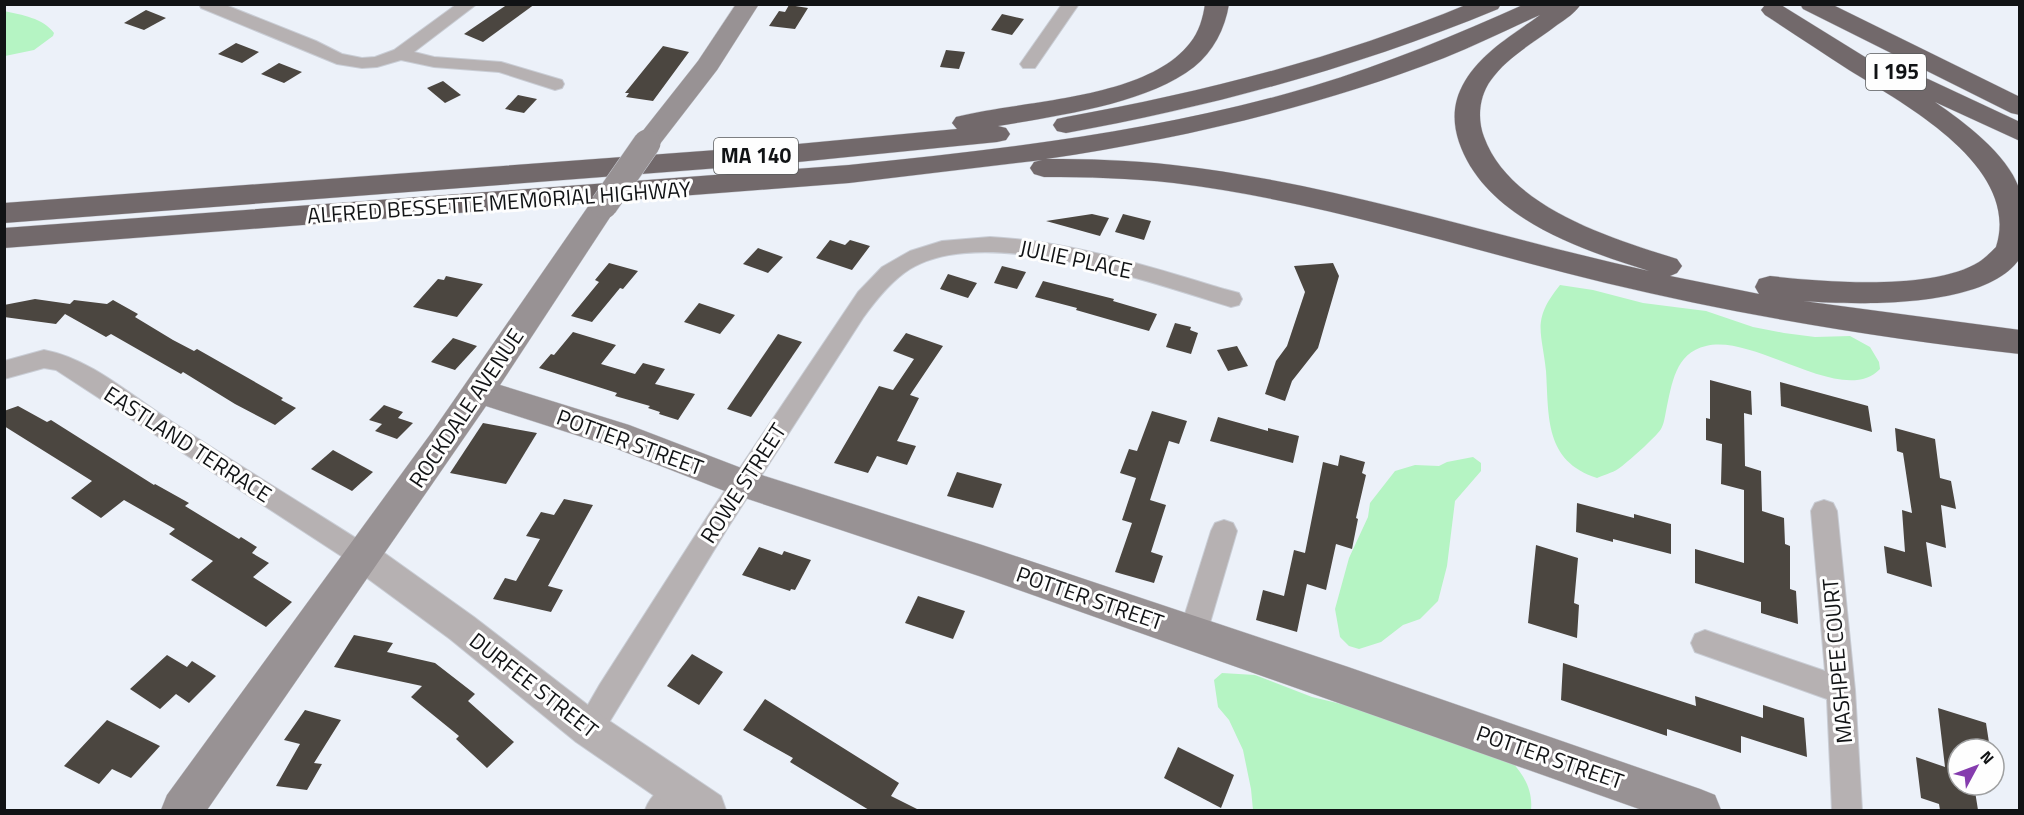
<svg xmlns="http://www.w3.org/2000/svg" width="2024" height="815" viewBox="0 0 2024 815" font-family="'Titillium Web',sans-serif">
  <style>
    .green { fill: #b5f4c3 }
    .building { fill: #4b4640 }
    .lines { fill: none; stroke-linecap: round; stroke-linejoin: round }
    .minor-casing { stroke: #c9cdd5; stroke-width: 2 }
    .tertiary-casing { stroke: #c9cdd5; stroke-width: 2 }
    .secondary-casing { stroke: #c9cdd5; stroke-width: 1 }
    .motorway-casing { stroke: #c9cdd5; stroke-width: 1 }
    .minor { fill: #b6b1b2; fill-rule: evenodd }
    .tertiary { fill: #b6b1b2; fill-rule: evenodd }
    .secondary { fill: #989294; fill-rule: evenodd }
    .motorway { fill: #72696b; fill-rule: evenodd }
    .secondary-bridge-casing { stroke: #c9cdd5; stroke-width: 28; stroke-linecap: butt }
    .secondary-bridge { stroke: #989294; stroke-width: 27 }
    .labels { text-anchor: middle; stroke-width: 6; stroke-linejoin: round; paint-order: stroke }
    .shield { fill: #fefefe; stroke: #585a5b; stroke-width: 1.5 }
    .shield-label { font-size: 21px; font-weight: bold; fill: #111315 }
    .street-label { font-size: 22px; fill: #111315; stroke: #fefefe }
  </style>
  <rect width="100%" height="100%" fill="#ecf1f9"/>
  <g class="green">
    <path d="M4,11C22,15 43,18 54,33L53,36L34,50L5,56Z"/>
    <path d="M1560,285L1593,290L1643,303L1706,311L1753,327L1784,333L1815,337L1850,336L1870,347L1879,362L1880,369C1843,408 1755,333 1706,346C1675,353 1672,384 1666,411C1665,416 1664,424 1661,429C1656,437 1627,463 1618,469C1612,473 1603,475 1597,478C1544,461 1549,416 1546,371C1542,331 1531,321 1560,285Z"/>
    <polygon points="1473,457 1481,463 1481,471 1455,501 1447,566 1438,601 1420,619 1403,625 1381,642 1359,649 1349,646 1340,637 1335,609 1349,558 1368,517 1370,503 1395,471 1415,465 1439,466 1447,462"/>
    <path d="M1222,673L1255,675L1312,697L1379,713L1511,761C1524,775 1533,790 1531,810H1253L1251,789L1243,750L1229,720L1218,707L1214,680Z"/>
  </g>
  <g class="building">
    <polygon points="508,4 535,4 483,42 464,34"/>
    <polygon points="789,5 808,8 795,29 769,26 779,11 785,12"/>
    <polygon points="146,10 166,18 144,30 124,23"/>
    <polygon points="1002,14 1024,19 1012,35 991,30"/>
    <polygon points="236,43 259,52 242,63 218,54"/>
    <polygon points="663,46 689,52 653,101 626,97 629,93 625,93"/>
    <polygon points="946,50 965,52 959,69 940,67"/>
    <polygon points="279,63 302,72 284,83 261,74"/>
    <polygon points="443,81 461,95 445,103 427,88"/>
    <polygon points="518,95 537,99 524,113 505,109"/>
    <polygon points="1092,214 1109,218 1100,236 1046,221"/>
    <polygon points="1123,214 1151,221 1144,240 1115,232"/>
    <polygon points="830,240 845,245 850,240 870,246 852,270 816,258"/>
    <polygon points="758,248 783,257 768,273 743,264"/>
    <polygon points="609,263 638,271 623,289 620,288 592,322 571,316 599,282 595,280"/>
    <polygon points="1333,263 1339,276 1318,348 1292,381 1285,401 1265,394 1276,361 1287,346 1305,292 1294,266"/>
    <polygon points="1002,266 1026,272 1017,289 994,283"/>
    <polygon points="948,274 977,283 968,298 940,289"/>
    <polygon points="446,276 483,284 457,317 413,307 438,279 444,280"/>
    <polygon points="1043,281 1114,299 1113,301 1157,314 1149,331 1076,310 1077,308 1035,297"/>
    <polygon points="35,299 70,304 74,300 107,304 113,300 138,314 135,317 173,340 194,351 197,349 283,398 281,400 296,408 275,425 235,404 183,372 181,374 111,334 106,337 65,314 56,324 4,317 4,305"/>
    <polygon points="699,303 735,315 720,334 684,322"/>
    <polygon points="1175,323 1191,327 1190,330 1198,333 1191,354 1166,347"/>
    <polygon points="573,332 616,345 601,364 635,374 643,363 665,369 655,384 695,394 678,420 659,414 660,412 648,408 650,406 615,396 617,393 539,368 551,354 554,355"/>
    <polygon points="906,333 943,346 910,395 919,398 897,441 916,446 907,465 877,456 868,473 834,463 879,386 893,390 914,359 893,351"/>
    <polygon points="778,334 802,342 751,417 727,409"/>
    <polygon points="453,338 477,346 455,370 431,362"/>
    <polygon points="1237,346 1248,366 1228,371 1217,350"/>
    <polygon points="1710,380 1751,391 1752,415 1744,413 1745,466 1761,471 1762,511 1784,518 1785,544 1790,546 1790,589 1796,591 1798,624 1761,613 1761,602 1695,583 1695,549 1744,563 1744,490 1721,484 1722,444 1706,440 1706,418 1710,419"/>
    <polygon points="1780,382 1868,406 1872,432 1781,406"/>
    <polygon points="384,405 403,412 398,418 413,423 397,439 375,431 382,424 369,420"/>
    <polygon points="18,406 47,422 51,420 154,485 155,484 189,503 185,506 239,539 241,537 257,547 252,553 269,563 253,577 292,602 266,627 191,580 213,561 169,534 175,529 124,500 101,518 71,498 92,481 4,426 4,411"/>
    <polygon points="1152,411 1187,421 1179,444 1169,441 1150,500 1166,505 1151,552 1163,556 1154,583 1115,572 1132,523 1122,520 1136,478 1120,473 1129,449 1137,451"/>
    <polygon points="1218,417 1268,431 1268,428 1299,436 1293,463 1210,441"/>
    <polygon points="483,423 537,433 506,484 450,473"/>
    <polygon points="1895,428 1935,439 1940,478 1951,481 1956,509 1941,505 1946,548 1926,542 1932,587 1887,573 1884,546 1905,552 1902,510 1912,513 1903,453 1897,451"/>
    <polygon points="333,450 373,472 352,491 311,469"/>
    <polygon points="1340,455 1365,462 1362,473 1366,475 1356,518 1358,519 1352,549 1336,544 1326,590 1307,584 1297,632 1256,620 1263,590 1284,596 1294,550 1305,553 1323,462 1338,466"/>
    <polygon points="957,472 1002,484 993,508 947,496"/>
    <polygon points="564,499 593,505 548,586 563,590 551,612 493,599 505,578 516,581 540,539 526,536 541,512 554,515"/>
    <polygon points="1577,503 1634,518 1634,514 1671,524 1671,554 1613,539 1613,542 1576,532"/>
    <polygon points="1536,545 1578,558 1574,603 1579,605 1577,638 1528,623"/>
    <polygon points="759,547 782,555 784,551 811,560 795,590 791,589 790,591 742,575"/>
    <polygon points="918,596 965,611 953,639 905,623"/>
    <polygon points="354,635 393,643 387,652 435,663 475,694 468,701 514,742 487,768 456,739 459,736 411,697 422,686 334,667"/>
    <polygon points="692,654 723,672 699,705 667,686"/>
    <polygon points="167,655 187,667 192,661 216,676 189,703 176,694 160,709 130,689"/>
    <polygon points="1563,663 1696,706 1695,696 1763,718 1763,705 1804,718 1807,757 1741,736 1741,753 1667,729 1667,736 1561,700"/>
    <polygon points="765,699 899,783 891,796 919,810 869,810 790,762 793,758 743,730"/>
    <polygon points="1938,708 1986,723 1990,749 1958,749 1958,785 1974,785 1978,810 1940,810 1939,804 1921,798 1916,757 1945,767"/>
    <polygon points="305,710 341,720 314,763 322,764 307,790 276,786 300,744 284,740"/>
    <polygon points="107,720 160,746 131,778 112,769 99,784 64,766"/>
    <polygon points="1178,747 1234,775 1221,808 1164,778"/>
  </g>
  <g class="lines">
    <g class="minor-casing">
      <g id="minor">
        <polygon points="199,4 223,4 316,41 342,54 362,58 375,57 394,50 457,4 477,4 414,52 434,57 501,62 562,80 564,84 562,88 555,90 499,72 434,67 401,60 377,67 362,68 337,64 201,8"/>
        <polygon points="1062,4 1079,4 1035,68 1023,68 1020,64"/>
        <path d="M990,237C1069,241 1148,266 1224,289L1239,293L1242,299L1239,305L1231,307C1152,283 985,223 910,269C891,281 876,300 863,318L727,529L599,739L589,743L579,739L574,729L600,684L709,514L858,292L882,267L910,251L942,241Z"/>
        <path d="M44,350C92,359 131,396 171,421C238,465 306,506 373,549L377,557L373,565L364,569L355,565L56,370L44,368L4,379V361Z"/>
        <polygon points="1824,500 1833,503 1837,511 1855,690 1862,810 1832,810 1827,699 1695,652 1691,643 1695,634 1705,630 1825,671 1811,511 1815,503"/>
        <polygon points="1224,520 1233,523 1237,531 1207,633 1203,642 1193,646 1183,642 1179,633 1211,531 1215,523"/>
        <path d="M679,778L690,782L694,793L690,804L682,810H645C650,795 664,784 679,778Z"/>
      </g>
    </g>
    <g class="tertiary-casing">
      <polygon id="tertiary" points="364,543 376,547 474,617 602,716 721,796 726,810 675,810 576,742 450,639 352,567 347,557 352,547"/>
    </g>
    <g class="secondary-casing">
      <g id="secondary">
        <polygon points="736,4 759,4 717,70 656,149 647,152 638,149 634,143 638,137 698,61"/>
        <polygon points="604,195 614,198 618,205 500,385 629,425 749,471 982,545 1348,667 1700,789 1715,795 1721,810 1642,810 982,577 730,493 607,445 486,406 207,810 161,810 167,795 432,432 594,198"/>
      </g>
    </g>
    <g class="motorway-casing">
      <g id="motorway">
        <path d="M1205,4H1229C1225,29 1213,52 1194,67C1147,104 1056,116 998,126L1006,128L1010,134L1006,140L997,142L798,162L4,223V203L798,144L957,129L952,123L956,117C1021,100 1146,100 1190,43C1199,32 1203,18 1205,4Z"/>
        <path d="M1468,4H1501L1498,9C1358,67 1215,106 1066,133L1057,131L1053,125L1057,119L1066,117C1204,92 1338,58 1468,4Z"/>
        <path d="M1525,4H1581C1575,13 1566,19 1557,25C1535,42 1507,57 1491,80C1479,96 1477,119 1484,137C1510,208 1611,238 1677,259L1682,266L1677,273L1670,276L1759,294L1755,287L1759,279L1770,276C1823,282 1933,291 1979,262C1985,258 1991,252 1996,247C2022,167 1904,104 1849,70C1821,52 1793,33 1765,15L1761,10L1765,5H1781L1907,83L1910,79L1919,76L1928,79L2020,122V141L1935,102C1964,122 2007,154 2019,188C2023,202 2020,241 2020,258C1987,309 1857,305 1803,301L2020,330V354C1880,338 1743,316 1606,283C1463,248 1320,201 1174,183C1130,178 1087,177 1044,177L1034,174L1030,168L1034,162L1042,160L849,183L4,248V228L849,165C1005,149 1163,131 1313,86C1386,64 1456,35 1525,4ZM1540,15C1514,34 1482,52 1465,81C1453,101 1452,121 1459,142C1485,218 1580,249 1649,271C1492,236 1334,183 1173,165C1131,160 1088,159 1046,159C1181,139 1317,107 1444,58C1477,45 1508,29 1540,15Z"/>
        <polygon points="1800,4 1831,4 2020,97 2020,115 2011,113 1803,9"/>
      </g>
    </g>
    <use href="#minor" class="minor"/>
    <use href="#tertiary" class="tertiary"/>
    <use href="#secondary" class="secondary"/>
    <use href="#motorway" class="motorway"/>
    <g class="secondary-bridge-casing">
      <polyline id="secondary-bridge" points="604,205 647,143"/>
    </g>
    <use href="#secondary-bridge" class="secondary-bridge"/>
  </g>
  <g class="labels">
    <g class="shield">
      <rect x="1866" y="54" width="60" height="36" rx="4.5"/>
      <rect x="714" y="138" width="84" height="36" rx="4.5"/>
    </g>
    <g class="shield-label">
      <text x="1896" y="79">I 195</text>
      <text x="756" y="163">MA 140</text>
    </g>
    <g class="street-label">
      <text transform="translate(499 202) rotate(-4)" y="8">ALFRED BESSETTE MEMORIAL HIGHWAY</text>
      <text transform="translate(1076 259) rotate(12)" y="8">JULIE PLACE</text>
      <text transform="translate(466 408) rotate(-56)" y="8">ROCKDALE AVENUE</text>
      <text transform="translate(630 442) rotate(20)" y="8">POTTER STREET</text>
      <text transform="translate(188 444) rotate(33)" y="8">EASTLAND TERRACE</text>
      <text transform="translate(743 483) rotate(-57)" y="8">ROWE STREET</text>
      <text transform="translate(1090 598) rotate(19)" y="8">POTTER STREET</text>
      <text transform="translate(1837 661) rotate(-95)" y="8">MASHPEE COURT</text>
      <text transform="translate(534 685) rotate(38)" y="8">DURFEE STREET</text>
      <text transform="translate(1550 757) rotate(19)" y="8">POTTER STREET</text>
    </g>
  </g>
  <rect width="2024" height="815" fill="none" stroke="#111315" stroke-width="12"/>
  <g transform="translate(1976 767) rotate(49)"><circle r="28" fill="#fefefe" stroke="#9fa0a1" stroke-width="1.5"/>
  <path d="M0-4.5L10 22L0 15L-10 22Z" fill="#853cae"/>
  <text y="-9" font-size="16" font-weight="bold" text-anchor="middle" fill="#111315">N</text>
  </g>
</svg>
